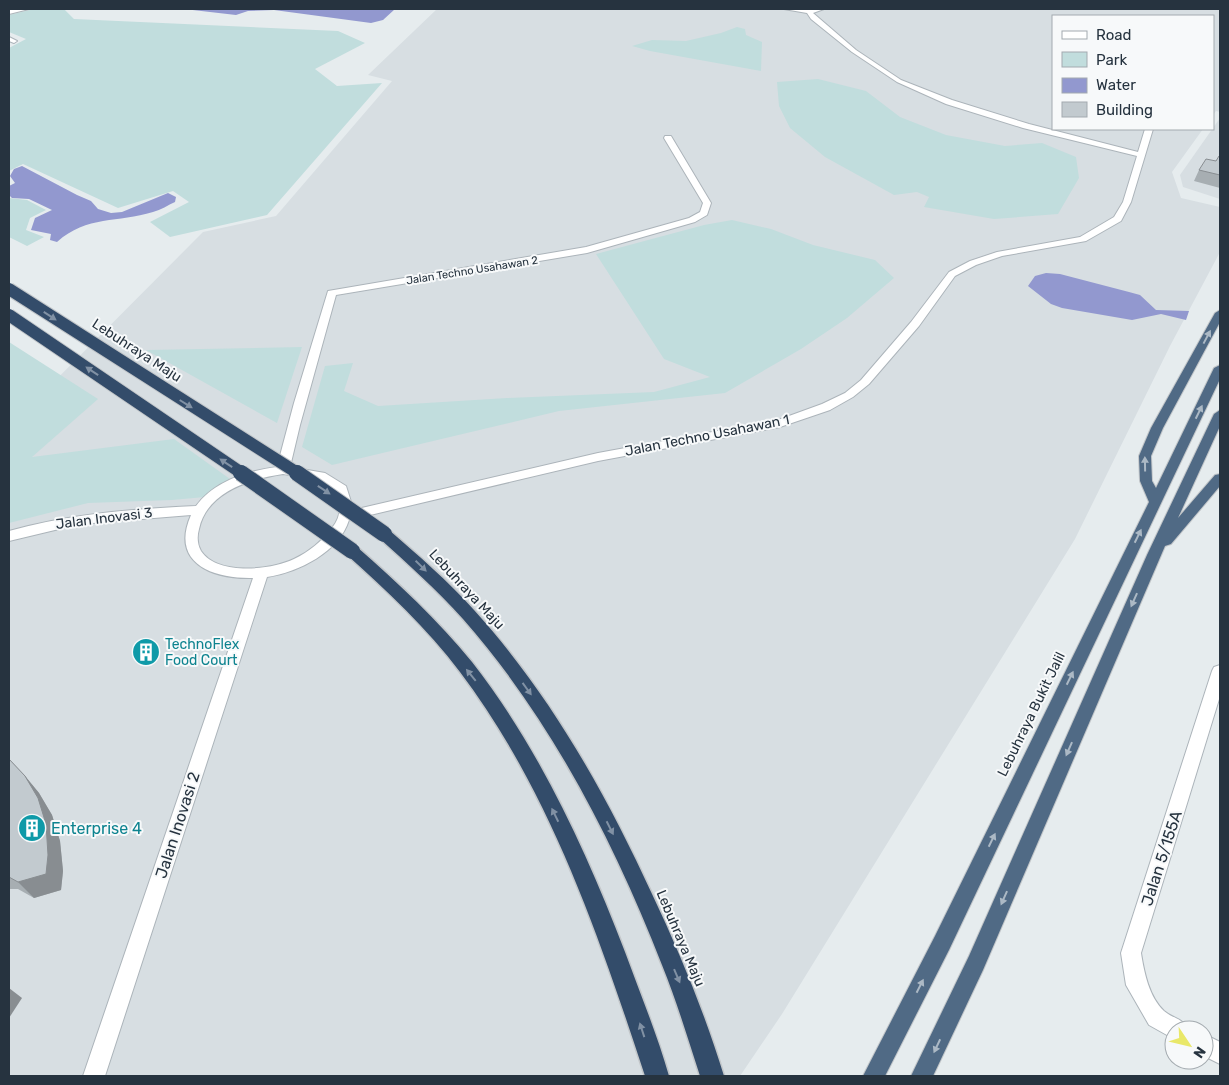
<svg xmlns="http://www.w3.org/2000/svg" width="1229" height="1085" viewBox="0 0 1229 1085" font-family="Rubik,sans-serif">
  <style>
    .built { fill: #d7dee2 }
    .green { fill: #c1dddd }
    .water { fill: #9298cf }
    .lines { fill: none; stroke-linecap: round; stroke-linejoin: round }
    .minor-casing { stroke: #acb4ba; stroke-width: 2 }
    .trunk-casing { stroke: #c2c6c9; stroke-width: 2 }
    .motorway-casing { stroke: #c2c6c9; stroke-width: 3 }
    .minor { fill: #fff; fill-rule: evenodd }
    .trunk { fill: #506a85; fill-rule: evenodd }
    .motorway { fill: #334c6a; fill-rule: evenodd }
    .motorway-bridge-far1-casing { stroke: #c2c6c9; stroke-width: 14; stroke-linecap: butt }
    .motorway-bridge-casing { stroke: #c2c6c9; stroke-width: 18; stroke-linecap: butt }
    .motorway-bridge-far1 { stroke: #334c6a; stroke-width: 12 }
    .motorway-bridge { stroke: #334c6a; stroke-width: 16 }
    .wall { fill: #a7aeb2 }
    .shaded-wall { fill: #888d91 }
    .building { fill: #c2cacf; stroke: #888d91 }
    .oneway { fill: #8191a4 }
    .oneway2 { fill: #acb9c5 }
    .labels { text-anchor: middle; stroke-width: 4; stroke-linejoin: round; paint-order: stroke }
    .far-street-label { font-size: 11px; fill: #26333f; stroke: #f7f9fa }
    .street-label { font-size: 14px; fill: #26333f; stroke: #f7f9fa }
    .culture-label { font-size: 14px; fill: #0d838f; stroke: #f7f9fa; text-anchor: start }
    .near-street-label { font-size: 16px; fill: #26333f; stroke: #f7f9fa }
    .near-culture-label { font-size: 16px; fill: #0d838f; stroke: #f7f9fa; text-anchor: start }
  </style>
  <rect width="100%" height="100%" fill="#e6ecee"/>
  <g class="built">
    <polygon points="437,9 1220,9 1220,112 1216,111 1213,115 1213,16 1053,16 1053,129 1203,129 1172,172 1181,198 1220,207 1220,252 1170,346 1075,539 782,1014 740,1076 9,1076 9,427 203,232 276,216 392,81 368,75"/>
    <polygon points="1220,118 1220,199 1183,187 1180,175"/>
  </g>
  <g class="green">
    <polygon points="34,9 64,9 74,19 338,31 365,43 315,69 337,86 382,83 267,215 170,237 150,222 189,202 173,191 118,208 23,164 9,171 9,48 26,39 9,32 9,15"/>
    <polygon points="737,27 745,29 746,35 762,42 761,71 650,51 632,46 652,40 686,41 721,33"/>
    <polygon points="818,79 866,91 900,117 946,135 1005,146 1042,143 1076,157 1079,178 1058,214 994,219 924,207 929,197 917,192 894,195 825,157 790,128 779,106 777,82"/>
    <polygon points="9,198 27,200 46,210 30,218 26,230 44,237 27,246 9,237"/>
    <polygon points="732,220 771,229 813,245 875,260 894,278 847,318 801,349 725,393 559,411 332,465 302,447 325,366 353,363 344,391 378,406 507,398 654,392 710,377 664,359 596,254 704,225"/>
    <polygon points="9,342 98,399 32,457 174,439 230,479 205,497 172,500 88,503 9,523"/>
    <polygon points="302,347 277,423 146,350"/>
  </g>
  <g class="water">
    <polygon points="184,9 395,9 383,20 371,23 274,10 248,11 236,15"/>
    <path d="M22,166L77,195L91,201L98,209L111,213L122,212L168,193L176,197L175,202C168,205 161,210 153,212C118,223 87,215 57,242L50,240L51,234L31,230L35,218L52,210L29,199L12,198L9,195V186L15,183L10,176L14,169Z"/>
    <polygon points="1046,273 1060,274 1129,292 1140,295 1156,310 1189,311 1186,320 1161,314 1132,320 1062,308 1051,304 1028,286 1035,276"/>
  </g>
  <g class="lines">
    <g class="minor-casing">
      <g id="minor">
        <polygon points="18,9 29,9 9,14 9,10"/>
        <path d="M784,9H824L813,13L856,50L901,80L952,100L1029,124L1138,152L1145,129H1153L1131,202L1121,221L1086,241L1002,256L976,265L955,276L919,326L869,384L853,397L830,410L780,427L598,461L349,520C339,552 299,572 267,577L105,1076H83L253,578C212,579 170,563 191,515L80,524L9,541V531C70,514 132,509 196,506C215,481 247,471 277,467L294,403L328,291L586,247L689,218L700,212L703,203L664,138L665,136H671L711,203L707,215L695,222L587,253L336,295L300,425L290,467L325,473L346,486L353,508V510L598,453L778,420L822,404L845,393L861,380L911,322L949,272L970,261L997,252L1080,237L1114,217L1123,202L1137,156L1023,128L946,104L897,82L852,52L811,19L807,13ZM283,474C294,476 307,476 317,480C338,488 347,510 332,528C322,541 309,552 294,559C271,570 218,576 201,551C197,544 197,536 199,529C207,491 251,479 283,474Z"/>
        <polygon points="9,37 17,41 14,43 9,41"/>
        <path d="M1220,665V696L1141,953C1144,972 1149,997 1164,1011C1173,1019 1182,1017 1188,1030H1174V1039L1149,1025L1126,985L1121,953L1212,671L1214,667Z"/>
        <polygon points="1204,1034 1220,1042 1220,1064 1204,1056"/>
      </g>
    </g>
    <g class="trunk-casing">
      <g id="trunk">
        <polygon points="1220,310 1220,322 1163,428 1151,456 1152,481 1156,488 1214,368 1220,365 1220,379 949,950 885,1076 863,1076 935,936 1149,502 1140,481 1139,456 1151,428 1215,313"/>
        <polygon points="1220,410 1220,426 1178,518 1215,475 1220,474 1220,486 1171,544 1165,546 983,970 933,1076 911,1076 969,956 1147,555 1214,414"/>
      </g>
    </g>
    <g class="motorway-casing">
      <g id="motorway">
        <path d="M384,529L389,530C419,556 448,581 474,610C550,694 605,792 652,894C680,953 705,1014 724,1076H700C688,1039 677,1002 662,965C614,842 551,719 463,619C437,590 408,564 379,538L377,534L379,530Z"/>
        <path d="M352,546L357,547C398,583 438,620 472,662C539,748 586,850 625,952C640,993 657,1034 669,1076H645C599,936 550,791 460,672C427,628 387,591 347,555L344,551L347,547Z"/>
      </g>
    </g>
    <use href="#minor" class="minor"/>
    <use href="#trunk" class="trunk"/>
    <use href="#motorway" class="motorway"/>
    <g class="motorway-bridge-far1-casing">
      <g id="motorway-bridge-far1">
        <polyline points="9,289 299,474"/>
        <polyline points="9,315 243,474"/>
      </g>
    </g>
    <g class="motorway-bridge-casing">
      <g id="motorway-bridge">
        <polyline points="241,473 352,551"/>
        <polyline points="297,473 384,534"/>
      </g>
    </g>
    <use href="#motorway-bridge-far1" class="motorway-bridge-far1"/>
    <use href="#motorway-bridge" class="motorway-bridge"/>
  </g>
  <g class="wall">
    <polygon points="1220,156 1220,188 1194,181 1199,170 1216,161"/>
    <polygon points="9,759 25,776 39,793 52,815 60,841 63,871 61,890 34,898 18,889 9,889"/>
  </g>
  <g class="shaded-wall">
    <polygon points="25,776 39,793 52,815 60,841 63,871 61,890 34,898 18,882"/>
    <polygon points="9,988 22,998 9,1018"/>
  </g>
  <g class="building">
    <polygon points="1219,156 1220,156 1220,175 1199,170 1206,159 1216,161"/>
    <polygon points="9,759 25,776 38,798 46,824 48,855 46,874 18,882 9,877"/>
  </g>
  <defs><path id="oneway-solid" d="M-6-.8H1V-3.2L6.5 0L1 3.2V.8H-6Z" transform="scale(1.25)"/></defs>
  <g class="oneway">
    <use href="#oneway-solid" transform="translate(50 316) rotate(33)"/>
    <use href="#oneway-solid" transform="translate(92 371) rotate(-146)"/>
    <use href="#oneway-solid" transform="translate(186 404) rotate(32)"/>
    <use href="#oneway-solid" transform="translate(226 463) rotate(-146)"/>
    <use href="#oneway-solid" transform="translate(324 490) rotate(34)"/>
    <use href="#oneway-solid" transform="translate(421 566) rotate(44)"/>
    <use href="#oneway-solid" transform="translate(471 675) rotate(-129)"/>
    <use href="#oneway-solid" transform="translate(527 689) rotate(54)"/>
    <use href="#oneway-solid" transform="translate(555 815) rotate(-116)"/>
    <use href="#oneway-solid" transform="translate(610 828) rotate(63)"/>
    <use href="#oneway-solid" transform="translate(677 976) rotate(67)"/>
    <use href="#oneway-solid" transform="translate(642 1030) rotate(-108)"/>
  </g>
  <g class="oneway2">
    <use href="#oneway-solid" transform="translate(1207 337) rotate(-62)"/>
    <use href="#oneway-solid" transform="translate(1199 412) rotate(-64)"/>
    <use href="#oneway-solid" transform="translate(1145 464) rotate(-91)"/>
    <use href="#oneway-solid" transform="translate(1138 536) rotate(-64)"/>
    <use href="#oneway-solid" transform="translate(1134 600) rotate(114)"/>
    <use href="#oneway-solid" transform="translate(1070 678) rotate(-64)"/>
    <use href="#oneway-solid" transform="translate(1069 749) rotate(114)"/>
    <use href="#oneway-solid" transform="translate(992 840) rotate(-64)"/>
    <use href="#oneway-solid" transform="translate(1004 898) rotate(114)"/>
    <use href="#oneway-solid" transform="translate(920 986) rotate(-63)"/>
    <use href="#oneway-solid" transform="translate(937 1046) rotate(115)"/>
  </g>
  <defs>
    <g id="building-disc" transform="scale(1.4375)"><circle r="9.5" fill="#0f9aa8" stroke="#f7f9fa"/><path d="M-4-6H4V6H1V3H-1V6H-4ZM-2.5-4.3h1.7v1.8h-1.7ZM.8-4.3h1.7v1.8H.8ZM-2.5-1h1.7V.8h-1.7ZM.8-1h1.7V.8H.8Z" fill="#fff"/></g>
  </defs>
  <g fill-rule="evenodd">
    <use href="#building-disc" x="146" y="652"/>
    <use href="#building-disc" x="32" y="828"/>
  </g>
  <g class="labels">
    <g class="far-street-label">
      <text transform="translate(472 270) rotate(-9)" y="4">Jalan Techno Usahawan 2</text>
    </g>
    <g class="street-label">
      <text transform="translate(137 350) rotate(33)" y="5">Lebuhraya Maju</text>
      <text transform="translate(707 435) rotate(-11)" y="5">Jalan Techno Usahawan 1</text>
      <text transform="translate(104 518) rotate(-7)" y="5">Jalan Inovasi 3</text>
      <text transform="translate(467 589) rotate(47)" y="5">Lebuhraya Maju</text>
      <text transform="translate(1031 714) rotate(-64)" y="5">Lebuhraya Bukit Jalil</text>
      <text transform="translate(681 938) rotate(67)" y="5">Lebuhraya Maju</text>
    </g>
    <g class="culture-label">
      <text x="165" y="649">TechnoFlex<tspan x="165" dy="16">Food Court</tspan></text>
    </g>
    <g class="near-street-label">
      <text transform="translate(177 825) rotate(-72)" y="6">Jalan Inovasi 2</text>
      <text transform="translate(1161 858) rotate(-72)" y="6">Jalan 5/155A</text>
    </g>
    <g class="near-culture-label">
      <text x="51" y="834">Enterprise 4</text>
    </g>
  </g>
  <rect width="1229" height="1085" fill="none" stroke="#26333f" stroke-width="20"/>
  <rect x="1052" y="15" width="162" height="115" fill="#f7f9fa" stroke="#a3aaaf"/>
  <rect x="1062" y="31" width="25" height="8" fill="#ffffff" stroke="#a3aaaf"/>
  <text x="1096" y="40" font-size="15" fill="#26333f">Road</text>
  <rect x="1062" y="52" width="25" height="15" fill="#c1dddd" stroke="#a3aaaf"/>
  <text x="1096" y="65" font-size="15" fill="#26333f">Park</text>
  <rect x="1062" y="78" width="25" height="15" fill="#9298cf" stroke="#a3aaaf"/>
  <text x="1096" y="90" font-size="15" fill="#26333f">Water</text>
  <rect x="1062" y="102" width="25" height="15" fill="#c2cacf" stroke="#a3aaaf"/>
  <text x="1096" y="115" font-size="15" fill="#26333f">Building</text>
  <g transform="translate(1189 1045) rotate(125)"><circle r="24" fill="#f7f9fa" stroke="#a3aaaf"/>
  <path d="M0-4L9 19L0 12L-9 19Z" fill="#e9e869"/>
  <text y="-8" font-size="14" font-weight="bold" text-anchor="middle" fill="#26333f">N</text>
  </g>
</svg>
